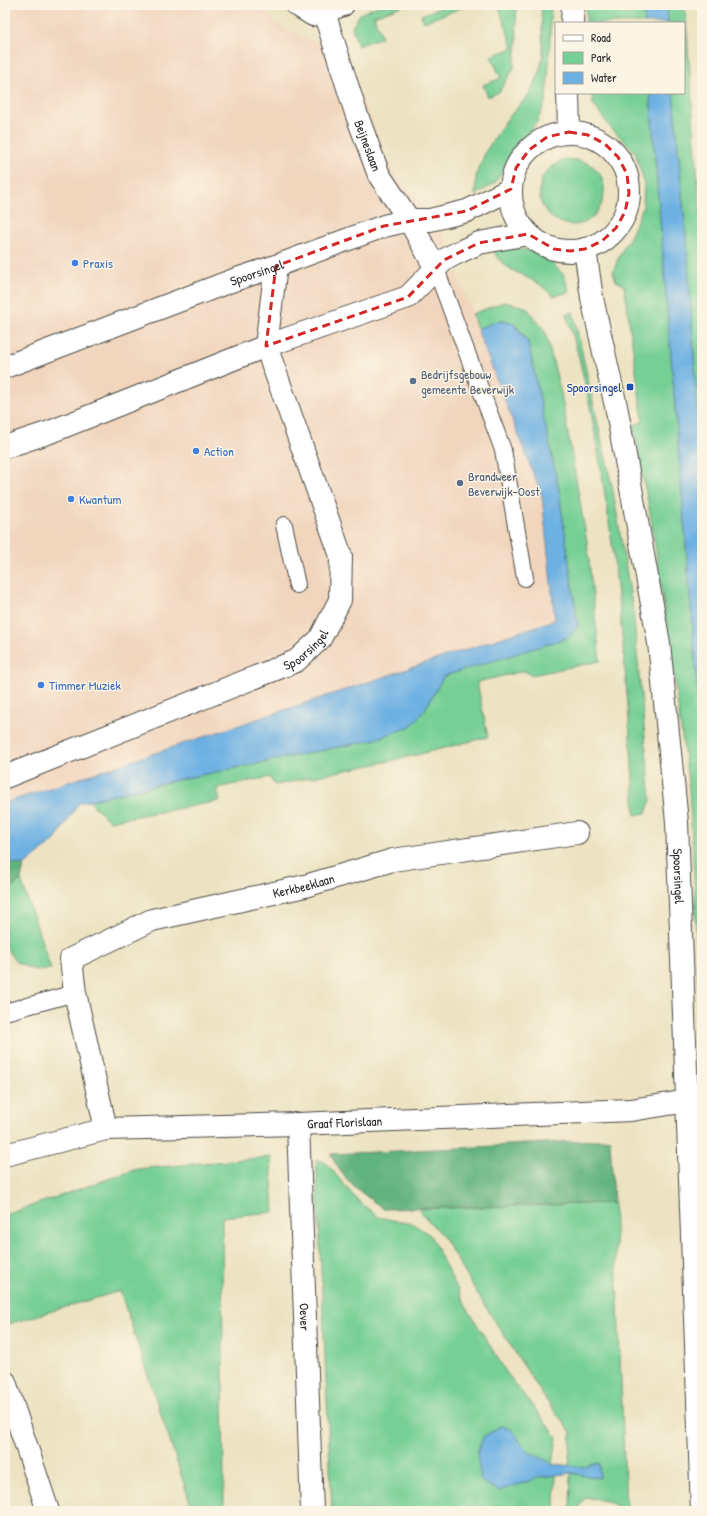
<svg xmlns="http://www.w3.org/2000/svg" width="707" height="1516" viewBox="0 0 707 1516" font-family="'Patrick Hand',sans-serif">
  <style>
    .built { fill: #f1d5bd }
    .green { fill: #76cf95; stroke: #507d60 }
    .forest { fill: #60b27e; stroke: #466e54 }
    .water { fill: #6db1e3; stroke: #4c6e87 }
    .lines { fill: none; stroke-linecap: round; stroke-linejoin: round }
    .lane-casing { stroke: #484742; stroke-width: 18 }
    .street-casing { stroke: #484742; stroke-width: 24 }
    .secondary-casing { stroke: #484742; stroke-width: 24 }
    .lane { stroke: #fff; stroke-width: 16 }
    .street { stroke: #fff; stroke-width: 22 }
    .secondary { stroke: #fff; stroke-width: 22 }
    .marked { fill: none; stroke: #d62828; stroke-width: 3; stroke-dasharray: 8 5; stroke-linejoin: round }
    .shop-dot { fill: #3f7fe0; stroke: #fcf5e5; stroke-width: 1.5 }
    .service-dot { fill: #5c6f8a; stroke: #fcf5e5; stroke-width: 1.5 }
    .transit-dot { fill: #1a4fb4; stroke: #fcf5e5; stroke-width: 1.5 }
    .labels { text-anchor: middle; stroke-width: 3; stroke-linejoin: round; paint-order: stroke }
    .street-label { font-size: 13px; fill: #2b2b2b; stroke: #fcf5e5 }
    .shop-label { font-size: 13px; fill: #366cbe; stroke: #fcf5e5; text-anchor: start }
    .service-label { font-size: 13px; fill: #4e5e75; stroke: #fcf5e5; text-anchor: start }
    .transit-label { font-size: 13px; fill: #164399; stroke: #fcf5e5; text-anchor: end }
  </style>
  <rect width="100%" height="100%" fill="#fcf5e5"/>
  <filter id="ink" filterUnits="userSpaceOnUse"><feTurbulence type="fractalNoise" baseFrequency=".025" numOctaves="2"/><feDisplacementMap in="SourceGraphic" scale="8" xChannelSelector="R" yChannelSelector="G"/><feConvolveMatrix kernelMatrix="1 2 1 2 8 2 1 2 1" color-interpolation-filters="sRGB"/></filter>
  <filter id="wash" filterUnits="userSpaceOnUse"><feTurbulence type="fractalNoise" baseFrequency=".012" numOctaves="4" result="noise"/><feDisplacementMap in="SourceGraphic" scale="16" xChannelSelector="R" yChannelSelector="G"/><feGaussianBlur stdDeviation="0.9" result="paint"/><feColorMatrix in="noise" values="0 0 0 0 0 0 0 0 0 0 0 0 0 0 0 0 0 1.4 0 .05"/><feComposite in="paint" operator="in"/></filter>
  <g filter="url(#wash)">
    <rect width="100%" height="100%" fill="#ede3c2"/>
    <polygon class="built" points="5,5 261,5 274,22 345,57 396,179 435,215 542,496 555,620 5,803"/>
    <g class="green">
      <polygon points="380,5 405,5 374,16 382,37 358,46 352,27 360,14"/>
      <polygon points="448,5 469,5 424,22 421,15"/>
      <polygon points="498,5 516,5 517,44 514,68 499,92 488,97 483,85 501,78 491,56 513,48"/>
      <polygon points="541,5 551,5 549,65 546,101 537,122 509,157 503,171 494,184 475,195 476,175 486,151 507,119 527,97 539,75 543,54"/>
      <polygon points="586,5 643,5 645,23 586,23"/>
      <polygon points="667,5 685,5 702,239 702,484 687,247 673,93 684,93 684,23 668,23"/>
      <polygon points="592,93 650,93 702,745 702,1094 694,873 689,789 671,654 651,519 633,425 643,422 624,285 616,281 613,272 620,254 631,235 643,207 644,182 635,152 610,127 593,104"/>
      <path d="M564,159C573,160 583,160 591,165C620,184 597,238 560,222C554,219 551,218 547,213C545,210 542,206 541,203C540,200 540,196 540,194C538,174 550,168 564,159Z"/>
      <path d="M512,248L534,251L552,263L563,274L570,292L554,296C549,292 544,288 539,284C527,276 497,267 494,250Z"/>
      <path d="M504,302L526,307L545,331L561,393L587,542L600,661L532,675L524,671L477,682L488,737L404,758L275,785L269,777L217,788L220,801L109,821L89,801L186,778L373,740L411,726L424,711L444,676L566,638L578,627L559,491L528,342C524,336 520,329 514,324C505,316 487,325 477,329L472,314Z"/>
      <path d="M573,312L613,491L633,610L651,800L646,813L635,815C628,698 620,580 600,464C592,413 582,362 566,314Z"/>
      <polygon points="21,880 51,969 34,970 16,962 5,947 5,897 16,883"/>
      <polygon points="271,1157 274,1212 222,1217 224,1511 193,1511 120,1291 5,1325 5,1215 137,1169"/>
      <polygon points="316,1159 326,1163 357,1200 378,1217 413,1224 430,1235 466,1306 506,1372 557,1437 553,1464 526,1450 512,1430 502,1426 483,1437 514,1486 541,1477 556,1475 555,1511 332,1511"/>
      <polygon points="614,1203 626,1510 606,1501 585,1497 578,1510 570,1509 571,1473 600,1478 599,1463 585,1467 569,1466 571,1432 546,1400 483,1303 444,1238 418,1209"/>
    </g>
    <g class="forest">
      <polygon points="5,861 24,866 21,880 16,883 5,897"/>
      <path d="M610,1139L614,1203L384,1209C363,1194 341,1180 331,1154L459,1148Z"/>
    </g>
    <g class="water">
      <polygon points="643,5 667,5 668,23 645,23"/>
      <polygon points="650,93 673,93 687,247 702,484 702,745"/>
      <polygon points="506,321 513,323 528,342 559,491 578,627 567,638 444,676 424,711 411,726 373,740 186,778 79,803 55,840 24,866 5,861 5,803 555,620 542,496 477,329 495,322"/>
      <polygon points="502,1426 512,1430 526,1450 553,1464 585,1467 599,1463 600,1478 571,1473 541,1477 499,1491 481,1481 477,1454 483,1437"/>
    </g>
  </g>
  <g filter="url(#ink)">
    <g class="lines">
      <g class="lane-casing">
        <g id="lane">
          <polyline points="436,269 503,450 525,578"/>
          <polyline points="284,525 297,585"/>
          <polyline points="5,1012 75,993"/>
        </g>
      </g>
      <g class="street-casing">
        <g id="street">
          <path id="s1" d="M297,5L313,15L324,12L356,113L379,175L409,220L436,269"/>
          <polyline points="324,12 343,5"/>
          <path id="s2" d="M5,367L231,281L276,266L384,226L409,220H430L467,211L511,189"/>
          <polyline points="5,447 50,432 266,346 408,297 444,260 457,253 479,243 528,234"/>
          <path id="s3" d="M5,777L296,661L320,639L340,600L341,556L266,346L276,266"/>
          <path id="s4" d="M298,1124L312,1511"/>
          <path id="s5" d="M106,1129L75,993L71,959L152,920L305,886L393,860L577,833"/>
          <polyline points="5,1382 48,1511"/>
        </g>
      </g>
      <g class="secondary-casing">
        <g id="secondary">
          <polyline points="572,23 573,5"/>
          <polyline points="568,93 569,132"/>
          <circle cx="570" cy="192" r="59"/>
          <path id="s6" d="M585,249L592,298L617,411L659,643L677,822L702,1511"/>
          <path id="s7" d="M5,1155L106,1129L298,1124L631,1110L688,1101"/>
        </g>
      </g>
      <use href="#lane" class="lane"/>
      <use href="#street" class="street"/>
      <use href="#secondary" class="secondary"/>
    </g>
  </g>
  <path class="marked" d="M569,132L588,135L605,144L618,157L627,174L629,193L625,212L616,228L602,241L585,249L570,251L554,249L528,234L479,243L444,260L408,297L266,346L276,266L384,226L467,211L511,189L516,168L529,150L547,137Z"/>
  <g class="shop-dot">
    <circle cx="75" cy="263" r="4"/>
    <circle cx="196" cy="451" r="4"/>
    <circle cx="71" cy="499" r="4"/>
    <circle cx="41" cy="685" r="4"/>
  </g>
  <g class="service-dot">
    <circle cx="413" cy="381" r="4"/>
    <circle cx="460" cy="483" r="4"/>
  </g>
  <rect class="transit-dot" x="626" y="383" width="8" height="8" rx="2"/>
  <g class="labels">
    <g class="street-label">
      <text dy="5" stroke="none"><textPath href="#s1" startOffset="171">Beijneslaan</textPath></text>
      <text dy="5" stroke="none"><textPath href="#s2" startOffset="269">Spoorsingel</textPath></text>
      <text dy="5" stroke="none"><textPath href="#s3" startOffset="328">Spoorsingel</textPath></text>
      <text dy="5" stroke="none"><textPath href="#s6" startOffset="635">Spoorsingel</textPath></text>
      <text dy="5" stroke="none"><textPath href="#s5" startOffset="419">Kerkbeeklaan</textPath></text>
      <text dy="5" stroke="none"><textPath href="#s7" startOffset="343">Graaf Florislaan</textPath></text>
      <text dy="5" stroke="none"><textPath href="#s4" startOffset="193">Oever</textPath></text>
    </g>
    <g class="shop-label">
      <text x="83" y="268">Praxis</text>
      <text x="204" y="456">Action</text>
      <text x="79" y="504">Kwantum</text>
      <text x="49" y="690">Timmer Muziek</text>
    </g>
    <g class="service-label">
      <text x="421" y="379">Bedrijfsgebouw<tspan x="421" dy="15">gemeente Beverwijk</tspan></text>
      <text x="468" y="481">Brandweer<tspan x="468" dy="15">Beverwijk-Oost</tspan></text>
    </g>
    <g class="transit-label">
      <text x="622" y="392">Spoorsingel</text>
    </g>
  </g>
  <rect width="707" height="1516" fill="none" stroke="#fcf5e5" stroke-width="20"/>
  <rect x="555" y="22" width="130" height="72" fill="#fcf5e5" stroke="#a8a49b"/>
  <rect x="563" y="35" width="20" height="6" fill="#ffffff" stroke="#a8a49b"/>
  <text x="591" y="42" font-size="12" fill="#2b2b2b">Road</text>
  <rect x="563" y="52" width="20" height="12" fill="#76cf95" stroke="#a8a49b"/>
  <text x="591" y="62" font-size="12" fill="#2b2b2b">Park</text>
  <rect x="563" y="72" width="20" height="12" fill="#6db1e3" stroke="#a8a49b"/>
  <text x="591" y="82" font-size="12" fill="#2b2b2b">Water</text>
</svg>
